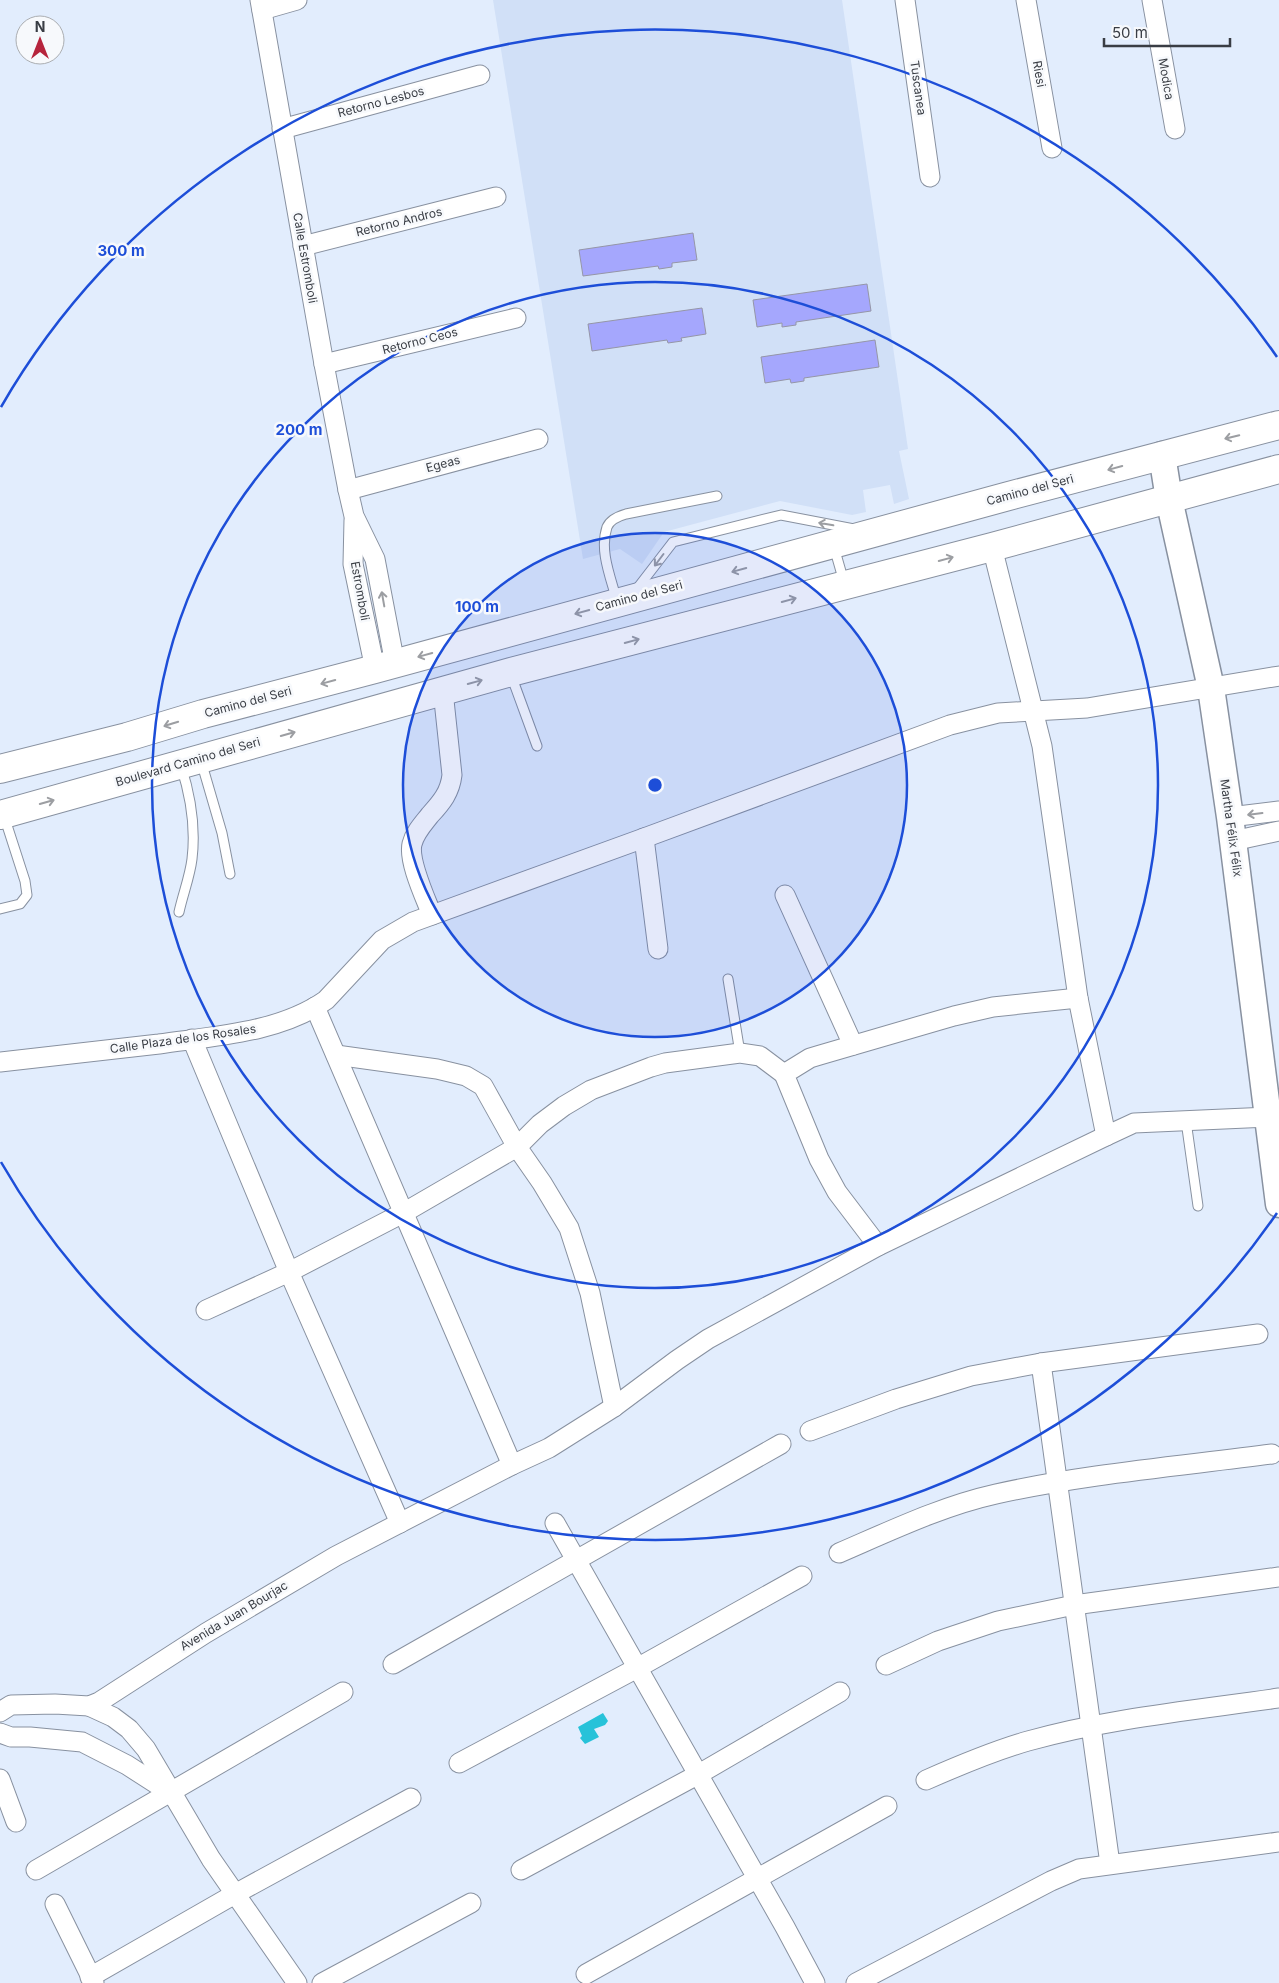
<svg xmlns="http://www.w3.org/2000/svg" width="1279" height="1983" viewBox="0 0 1279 1983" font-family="Inter,sans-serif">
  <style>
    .built { fill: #d1e0f7 }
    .water { fill: #27c2d9 }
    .building { fill: #a5a7fd; stroke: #9596a7 }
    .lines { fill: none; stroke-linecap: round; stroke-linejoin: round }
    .lane-casing { stroke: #8891a0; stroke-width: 11 }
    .street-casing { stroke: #8891a0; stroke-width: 21 }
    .secondary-casing { stroke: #8891a0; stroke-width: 29 }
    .primary-casing { stroke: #8891a0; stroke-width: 30 }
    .lane { stroke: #fff; stroke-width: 9 }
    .street { stroke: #fff; stroke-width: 19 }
    .secondary { stroke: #fff; stroke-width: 26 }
    .primary { stroke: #fff; stroke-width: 28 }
    .oneway { stroke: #9c9ea2 }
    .ring { fill: none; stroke: #1d4ed8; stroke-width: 2.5 }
    .labels { text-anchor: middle; stroke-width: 5; stroke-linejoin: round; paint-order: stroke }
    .street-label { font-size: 12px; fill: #393d44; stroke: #f7f9fc }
    .centre { fill: #1d4ed8; stroke: #f7f9fc; stroke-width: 2.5 }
    .ring-label { font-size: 15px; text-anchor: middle; font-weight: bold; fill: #1d4ed8; stroke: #f7f9fc; stroke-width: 5; stroke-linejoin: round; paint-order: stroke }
  </style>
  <rect width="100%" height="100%" fill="#e2edfd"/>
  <polygon class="built" points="493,0 842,0 908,449 899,451 909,499 894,504 890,485 863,490 866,512 852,515 780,501 664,532 642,564 620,549 583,559"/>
  <polygon class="water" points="603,1713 608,1721 605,1725 594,1729 599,1737 585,1744 580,1738 582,1736 578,1727"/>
  <g class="building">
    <polygon points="693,233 697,260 672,263 672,267 659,269 658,266 583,276 579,250"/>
    <polygon points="867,284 871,311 796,322 796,325 782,327 782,323 757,327 753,300"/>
    <polygon points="702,308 706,334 681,338 682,341 668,343 667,340 592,351 588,324"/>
    <polygon points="875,340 879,367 804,378 804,381 791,383 790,379 765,383 761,357"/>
  </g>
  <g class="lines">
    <g class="lane-casing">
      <g id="lane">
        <polyline points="834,547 844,582"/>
        <polyline points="636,590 673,542 781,515 854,529"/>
        <path d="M617,601C611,578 599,551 607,527C610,520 619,516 626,514L717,496"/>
        <polyline points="511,675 537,746"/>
        <polyline points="201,761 222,833 230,874"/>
        <polyline points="0,909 20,904 27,895 25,881 4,816"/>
        <path d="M179,912C183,894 190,876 192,859C196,826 191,797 181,766"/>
        <polyline points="728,979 740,1053"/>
        <polyline points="1186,1121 1198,1206"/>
      </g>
    </g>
    <g class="street-casing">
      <g id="street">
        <polyline points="260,0 324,364 348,490 354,516 375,559 395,664"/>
        <polyline points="905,0 930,177"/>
        <polyline points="1026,0 1052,148"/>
        <polyline points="1152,0 1175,129"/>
        <polyline points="262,10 297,0"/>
        <polyline points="282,129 480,75"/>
        <polyline points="303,246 496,197"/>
        <polyline points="324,364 516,318"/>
        <polyline points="348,490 538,439"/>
        <polyline points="354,520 353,564 375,669"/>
        <polyline points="992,547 1042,746 1078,998 1106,1136"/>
        <polyline points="1230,817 1279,811"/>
        <polyline points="644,838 658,949"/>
        <polyline points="1233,841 1279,831"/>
        <polyline points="785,895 853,1045"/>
        <path d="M432,915C425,897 408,861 412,844C415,832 423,824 430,815C442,802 450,792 452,775L443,691"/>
        <polyline points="315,1007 512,1465"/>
        <polyline points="192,1039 289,1272 400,1523"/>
        <path d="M0,1062C53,1056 106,1050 159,1044C214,1036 279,1033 326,1000L382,940L413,922L644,838L950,725L998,713L1087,708L1279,676"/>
        <polyline points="878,1246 837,1192 819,1159 784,1074 810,1058 820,1055 954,1016 993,1007 1078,998"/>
        <polyline points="206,1310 289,1272 405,1212 517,1147 483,1086 466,1076 437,1069 336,1055"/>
        <polyline points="1041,1363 1110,1864"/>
        <polyline points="614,1407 590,1293 569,1228 542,1183 517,1147 540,1124 564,1106 591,1090 651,1067 665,1063 740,1053 760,1056 784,1074"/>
        <polyline points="810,1431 896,1399 971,1376 1041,1363 1258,1334"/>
        <polyline points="555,1523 785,1927 815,1983"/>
        <path d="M839,1553C890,1531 942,1506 996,1494C1085,1474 1181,1466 1272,1454"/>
        <polyline points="393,1664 781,1444"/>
        <polyline points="886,1665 938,1641 998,1621 1074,1605 1279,1577"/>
        <polyline points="89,1706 113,1717 129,1729 146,1749 211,1859 297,1983"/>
        <polyline points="0,1712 11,1705 55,1704 89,1706 99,1702 206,1633 336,1556 512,1465 549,1448 614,1407 677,1360 708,1339 878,1246 1106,1136 1134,1123 1269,1117"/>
        <polyline points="0,1733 11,1737 30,1737 82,1742 127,1765 169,1792"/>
        <polyline points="459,1763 639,1667 802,1576"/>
        <polyline points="0,1779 16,1822"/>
        <path d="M926,1780C960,1765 993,1751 1028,1741C1110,1718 1196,1710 1279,1698"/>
        <polyline points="36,1870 343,1692"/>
        <polyline points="521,1870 699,1774 840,1692"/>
        <polyline points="55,1904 94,1983"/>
        <polyline points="586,1974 887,1806"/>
        <polyline points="90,1977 235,1894 411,1798"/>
        <polyline points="322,1983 471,1903"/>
        <polyline points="856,1983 1051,1881 1079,1869 1279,1842"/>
      </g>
    </g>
    <g class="secondary-casing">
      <polyline id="secondary" points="1162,455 1169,499 1211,688 1230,817 1279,1204"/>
    </g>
    <g class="primary-casing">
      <g id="primary">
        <polyline points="0,769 127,737 203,714 375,669 1005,497 1279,425"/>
        <polyline points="0,815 511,672 992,547 1279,469"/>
      </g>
    </g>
    <use href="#lane" class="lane"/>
    <use href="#street" class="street"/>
    <use href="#secondary" class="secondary"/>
    <use href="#primary" class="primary"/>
  </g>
  <defs><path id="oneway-shaft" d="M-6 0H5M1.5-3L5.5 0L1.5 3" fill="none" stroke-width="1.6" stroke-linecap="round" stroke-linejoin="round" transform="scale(1.25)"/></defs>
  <g class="oneway">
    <use href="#oneway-shaft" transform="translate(1232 437) rotate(166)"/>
    <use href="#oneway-shaft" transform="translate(1115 468) rotate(165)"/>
    <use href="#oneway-shaft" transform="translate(826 524) rotate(-170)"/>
    <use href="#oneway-shaft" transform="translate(946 559) rotate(-15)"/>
    <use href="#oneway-shaft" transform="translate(659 560) rotate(127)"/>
    <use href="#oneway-shaft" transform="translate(739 570) rotate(165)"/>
    <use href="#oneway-shaft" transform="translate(383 599) rotate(-100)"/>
    <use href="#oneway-shaft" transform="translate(789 600) rotate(-15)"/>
    <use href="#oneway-shaft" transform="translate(582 612) rotate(165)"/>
    <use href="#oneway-shaft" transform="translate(632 641) rotate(-15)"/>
    <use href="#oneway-shaft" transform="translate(425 655) rotate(165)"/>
    <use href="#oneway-shaft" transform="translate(328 682) rotate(165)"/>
    <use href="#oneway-shaft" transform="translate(475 682) rotate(-15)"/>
    <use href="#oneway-shaft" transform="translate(171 724) rotate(163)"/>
    <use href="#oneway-shaft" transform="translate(288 734) rotate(-16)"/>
    <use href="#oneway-shaft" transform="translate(47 802) rotate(-16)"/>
    <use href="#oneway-shaft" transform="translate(1255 814) rotate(173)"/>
  </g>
  <circle cx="655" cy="785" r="252" fill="#1d4ed8" fill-opacity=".12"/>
  <g class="ring">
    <circle cx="655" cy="785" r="252"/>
    <circle cx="655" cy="785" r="503"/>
    <path d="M1277 1213A755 755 0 0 1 1 1162M1 407A755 755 0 0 1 1277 357"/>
  </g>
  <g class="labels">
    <g class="street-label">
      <text transform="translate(1039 74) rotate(80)" y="4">Riesi</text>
      <text transform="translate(1166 79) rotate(80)" y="4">Modica</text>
      <text transform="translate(918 88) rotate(82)" y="4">Tuscanea</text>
      <text transform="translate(381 102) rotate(-15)" y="4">Retorno Lesbos</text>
      <text transform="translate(399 222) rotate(-14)" y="4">Retorno Andros</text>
      <text transform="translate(305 258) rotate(80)" y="4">Calle Estromboli</text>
      <text transform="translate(420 341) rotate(-14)" y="4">Retorno Ceos</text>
      <text transform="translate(443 464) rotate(-15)" y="4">Egeas</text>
      <text transform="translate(1030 490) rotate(-15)" y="4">Camino del Seri</text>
      <text transform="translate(360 591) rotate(80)" y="4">Estromboli</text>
      <text transform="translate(639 596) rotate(-15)" y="4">Camino del Seri</text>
      <text transform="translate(248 702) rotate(-15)" y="4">Camino del Seri</text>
      <text transform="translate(188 762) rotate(-16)" y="4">Boulevard Camino del Seri</text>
      <text transform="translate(1231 828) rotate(82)" y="4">Martha Félix Félix</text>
      <text transform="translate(183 1039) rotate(-8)" y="4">Calle Plaza de los Rosales</text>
      <text transform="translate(234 1616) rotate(-31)" y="4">Avenida Juan Bourjac</text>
    </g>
  </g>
  <circle cx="655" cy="785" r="8" class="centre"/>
  <g class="ring-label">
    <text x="121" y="256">300 m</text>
    <text x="299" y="435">200 m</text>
    <text x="477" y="612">100 m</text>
  </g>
  <g transform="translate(40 40)"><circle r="24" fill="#f7f9fc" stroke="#abaeb2"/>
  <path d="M0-4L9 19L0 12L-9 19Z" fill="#b6243d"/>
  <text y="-8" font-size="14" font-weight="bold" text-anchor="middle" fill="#393d44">N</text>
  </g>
  <path d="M1104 38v8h126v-8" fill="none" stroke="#393d44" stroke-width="2.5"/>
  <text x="1112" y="38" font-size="15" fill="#393d44" stroke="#f7f9fc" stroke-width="4" paint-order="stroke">50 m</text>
</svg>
